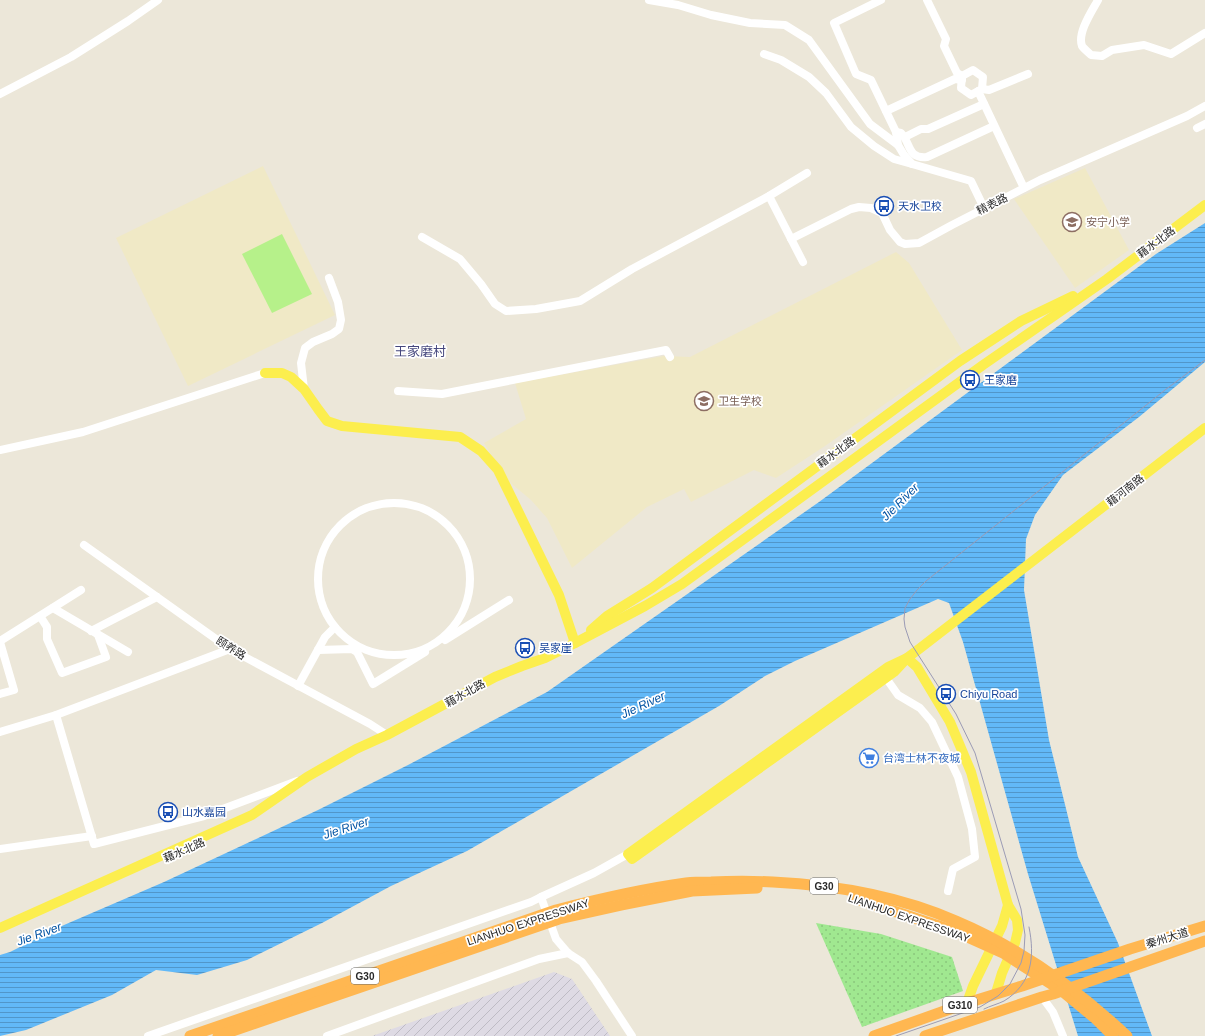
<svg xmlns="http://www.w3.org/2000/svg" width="1205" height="1036" viewBox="0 0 1205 1036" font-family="Helvetica,'Noto Sans SC',sans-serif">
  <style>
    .industrial { fill: url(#industrial-furrows) }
    .education { fill: #f0e9c6 }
    .park { fill: url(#park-dots) }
    .pitch { fill: #b6f18a }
    .water { fill: url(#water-rules) }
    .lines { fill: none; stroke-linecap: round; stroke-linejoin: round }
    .minor { stroke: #fff; stroke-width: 8 }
    .major { stroke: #fcee4e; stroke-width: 10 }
    .highway { stroke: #ffb751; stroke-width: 11 }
    .tram { stroke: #9b9bb5; stroke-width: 1 }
    .labels { text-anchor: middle; stroke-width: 3.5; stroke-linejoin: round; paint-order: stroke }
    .shield { fill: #fff; stroke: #686868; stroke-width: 1 }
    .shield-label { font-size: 10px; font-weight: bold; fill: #282828 }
    .street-label { font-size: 11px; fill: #282828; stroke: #fff }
    .transit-label { font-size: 11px; fill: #164399; stroke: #fff; text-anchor: start }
    .education-label { font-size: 11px; fill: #785e54; stroke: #fff; text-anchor: start }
    .shop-label { font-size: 11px; fill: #366cbe; stroke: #fff; text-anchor: start }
    .water-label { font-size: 12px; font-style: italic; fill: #0253a3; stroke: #fff }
    .quarter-label { font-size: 13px; fill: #45477d; stroke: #fff }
  </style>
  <defs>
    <pattern id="industrial-furrows" width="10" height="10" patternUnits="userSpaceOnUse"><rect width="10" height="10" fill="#dedae4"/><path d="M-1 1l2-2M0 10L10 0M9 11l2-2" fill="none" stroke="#bebbc4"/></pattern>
    <pattern id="park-dots" width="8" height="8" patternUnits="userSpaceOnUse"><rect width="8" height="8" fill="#a0e890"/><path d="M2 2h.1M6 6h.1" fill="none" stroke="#8ac77c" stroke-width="1.8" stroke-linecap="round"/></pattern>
    <pattern id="water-rules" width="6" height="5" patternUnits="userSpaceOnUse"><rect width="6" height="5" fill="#62b9f8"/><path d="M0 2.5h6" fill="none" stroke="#5196c9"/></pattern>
  </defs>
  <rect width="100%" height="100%" fill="#ece7d9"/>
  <polygon class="industrial" points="554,972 572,979 610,1036 372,1036"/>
  <g class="education">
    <polygon points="263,166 335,315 188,386 116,238"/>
    <polygon points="1085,168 1129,250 1075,288 1014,199"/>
    <polygon points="896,252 909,263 962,350 825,446 776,478 754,470 691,502 684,489 647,507 572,568 547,518 531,500 506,479 484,443 526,419 515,383 664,356 690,357"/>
  </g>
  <polygon class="park" points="816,923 881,934 952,957 963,991 862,1027"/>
  <polygon class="pitch" points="282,234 312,294 272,313 242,254"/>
  <polygon class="water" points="1205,223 1205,362 1139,417 1063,475 1035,515 1026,539 1024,590 1049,740 1078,857 1118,943 1152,1036 1078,1036 1028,874 963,642 949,603 938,599 795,661 765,676 719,706 467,851 391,886 322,923 247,960 197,975 156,970 112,995 26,1030 0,1036 0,955 10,952 64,925 164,882 318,810 408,765 547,692 819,502 1156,254"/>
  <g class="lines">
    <g class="minor">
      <polyline points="649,0 678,5 711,15 750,23 785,25 809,40 870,124 898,145 904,155 912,164 971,181 984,208"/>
      <polyline points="881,0 834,23 856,74 871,80 896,132 898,145"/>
      <polyline points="927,0 946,39 944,46 957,73 962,76"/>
      <path d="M1098,0C1092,11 1077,33 1082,46C1084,49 1089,53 1091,55L1102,56L1112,50L1144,45L1171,54L1205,33"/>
      <polyline points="764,54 781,60 809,77 826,93 851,127 874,146 894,159 912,164"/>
      <polygon points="973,70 983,77 982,89 971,95 961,88 962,76"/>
      <polyline points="982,89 989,90 1028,74"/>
      <polyline points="978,91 1024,188"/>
      <polyline points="0,94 71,57 128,21 158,0"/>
      <polyline points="886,111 955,79 962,80"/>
      <polyline points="1197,128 1205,124"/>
      <path d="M896,132L901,133C911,143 907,159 927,157L994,126"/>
      <polyline points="905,137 921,129 928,129 984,104"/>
      <polyline points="769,196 803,262"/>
      <polyline points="422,237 460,259 481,284 495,304 506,311 536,309 580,301 632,269 769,196 807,173"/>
      <polyline points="791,239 851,209 859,207 871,208 882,213 890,230 900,242 905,244 919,243 952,225 1040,180 1187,116 1205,106"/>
      <polyline points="304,389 301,363 305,348 313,342 332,334 339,329 341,320 338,302 329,278"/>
      <polyline points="398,391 442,394 666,350 670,357"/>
      <polyline points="0,450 83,432 265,373"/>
      <circle cx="394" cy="579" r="76"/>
      <polyline points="84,545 230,649 370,724 387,735"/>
      <polyline points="53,608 128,652"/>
      <polyline points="40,616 47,627 47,639 62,673 106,657 98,635"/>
      <polyline points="91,631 157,597"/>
      <polyline points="445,640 509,600"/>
      <polyline points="0,641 81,590"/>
      <polyline points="0,642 14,690 0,694"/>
      <polyline points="318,650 352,649 357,652 373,684 425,652"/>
      <polyline points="886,678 898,695 920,708 932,722 958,777 972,829 975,857 953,869 948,891"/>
      <polyline points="298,686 325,637 335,627"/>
      <polyline points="56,715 94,844 204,816 297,781"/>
      <polyline points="0,732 56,715 230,649"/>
      <polyline points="0,849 92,836"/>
      <polyline points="628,854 594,873 541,897 556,939 568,953 582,962 596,981 632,1036"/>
      <polyline points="1042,997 1053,1012 1063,1036"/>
      <polyline points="148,1036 531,902 541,897"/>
      <polyline points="327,1036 539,959 568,953"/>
    </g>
    <g class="major">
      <polyline points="265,373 282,373 291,377 304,389 318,409 327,421 342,426 460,437 481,451 498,470 559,595 575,643"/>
      <polyline points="591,630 607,616 652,588 960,361 1021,321 1073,296"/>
      <polyline points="907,658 894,672 632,859 628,854 888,667 907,658 919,649 1205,428"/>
      <polyline points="907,658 917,667 950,722 971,772 1008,905 1017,920 1018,930 1015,943 1002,973 996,993"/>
      <polyline points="0,928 252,815 307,777 356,749 387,735 495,677 522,666 545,658 575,643 645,606 682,584 983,365 1107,279 1205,205"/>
      <polyline points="967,1003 973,986 1002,926 1008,905"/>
    </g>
    <g class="highway">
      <polyline points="854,898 954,931 1003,953 1062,991 1096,1019 1113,1036"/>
      <path d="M190,1036L556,910C599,899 642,889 686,883C694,882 703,882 711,882C732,881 752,881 773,882C834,885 899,896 956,921C1020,948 1077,989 1127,1036"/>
      <polyline points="218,1036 559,919 622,905 692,891 757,888"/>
      <polyline points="874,1036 967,1003 1022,986 1130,949 1205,926"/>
      <polyline points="925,1036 1042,997 1053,994 1205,941"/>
    </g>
    <g class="tram">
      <path d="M984,1009C990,1006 998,1004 1004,1001C1032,984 1035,957 1029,927"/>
      <polyline points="896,1036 980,1007 998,996 1010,984 1021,963 1024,951 1025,935 1021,909 975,753 956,714 910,642 905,627 904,619 905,608 910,599 917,590 926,581 1165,390 1205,360"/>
    </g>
  </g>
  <defs>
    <g id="bus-ring" transform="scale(1)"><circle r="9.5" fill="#fff" stroke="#1a4fb4" stroke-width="1.5"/><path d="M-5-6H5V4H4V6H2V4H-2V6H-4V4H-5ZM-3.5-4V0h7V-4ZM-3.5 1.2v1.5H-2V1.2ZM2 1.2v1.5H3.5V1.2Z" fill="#1a4fb4"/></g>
    <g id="school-ring" transform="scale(1)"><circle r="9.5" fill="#fff" stroke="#8d6e63" stroke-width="1.5"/><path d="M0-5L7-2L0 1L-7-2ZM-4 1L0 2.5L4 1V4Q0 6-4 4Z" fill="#8d6e63"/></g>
    <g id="university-ring" transform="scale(1)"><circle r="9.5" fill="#fff" stroke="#8d6e63" stroke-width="1.5"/><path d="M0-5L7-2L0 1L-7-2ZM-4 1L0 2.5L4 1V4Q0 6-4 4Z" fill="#8d6e63"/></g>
    <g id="supermarket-ring" transform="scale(1)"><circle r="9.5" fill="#fff" stroke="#3f7fe0" stroke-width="1.5"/><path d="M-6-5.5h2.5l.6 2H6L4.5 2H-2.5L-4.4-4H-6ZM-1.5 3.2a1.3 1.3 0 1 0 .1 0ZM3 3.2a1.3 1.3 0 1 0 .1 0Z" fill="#3f7fe0"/></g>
  </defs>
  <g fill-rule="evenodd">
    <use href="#bus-ring" x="884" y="206"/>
    <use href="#school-ring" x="1072" y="222"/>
    <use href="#bus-ring" x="970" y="380"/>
    <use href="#university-ring" x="704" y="401"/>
    <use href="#bus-ring" x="525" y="648"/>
    <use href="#bus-ring" x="946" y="694"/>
    <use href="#supermarket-ring" x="869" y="758"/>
    <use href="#bus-ring" x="168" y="812"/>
  </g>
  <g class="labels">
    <g class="shield">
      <rect x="810" y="878" width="28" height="16" rx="3"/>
      <rect x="351" y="968" width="28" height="16" rx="3"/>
      <rect x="943" y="997" width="34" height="16" rx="3"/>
    </g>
    <g class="shield-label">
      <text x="824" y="890">G30</text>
      <text x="365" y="980">G30</text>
      <text x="960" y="1009">G310</text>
    </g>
    <g class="street-label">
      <text transform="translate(992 204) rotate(-27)" y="4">精表路</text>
      <text transform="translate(1156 242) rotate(-37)" y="4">藉水北路</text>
      <text transform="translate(836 452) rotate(-36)" y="4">藉水北路</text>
      <text transform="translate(1125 490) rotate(-38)" y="4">藉河南路</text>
      <text transform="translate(231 648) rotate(32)" y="4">颐养路</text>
      <text transform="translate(465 693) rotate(-29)" y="4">藉水北路</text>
      <text transform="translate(184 850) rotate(-24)" y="4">藉水北路</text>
      <text transform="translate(909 918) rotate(19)" y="4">LIANHUO EXPRESSWAY</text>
      <text transform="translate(528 922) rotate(-18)" y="4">LIANHUO EXPRESSWAY</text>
      <text transform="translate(1167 938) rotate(-17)" y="4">秦州大道</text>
    </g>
    <g class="transit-label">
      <text x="898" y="210">天水卫校</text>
      <text x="984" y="384">王家磨</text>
      <text x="539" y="652">吴家崖</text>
      <text x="960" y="698">Chiyu Road</text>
      <text x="182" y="816">山水嘉园</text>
    </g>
    <g class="education-label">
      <text x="1086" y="226">安宁小学</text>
      <text x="718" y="405">卫生学校</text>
    </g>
    <g class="shop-label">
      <text x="883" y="762">台湾士林不夜城</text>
    </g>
    <g class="water-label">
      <text transform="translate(900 502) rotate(-45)" y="4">Jie River</text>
      <text transform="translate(643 705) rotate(-25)" y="4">Jie River</text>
      <text transform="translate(346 828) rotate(-18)" y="4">Jie River</text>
      <text transform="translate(39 934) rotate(-20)" y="4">Jie River</text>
    </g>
    <g class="quarter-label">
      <text x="420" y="356">王家磨村</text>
    </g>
  </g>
</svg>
